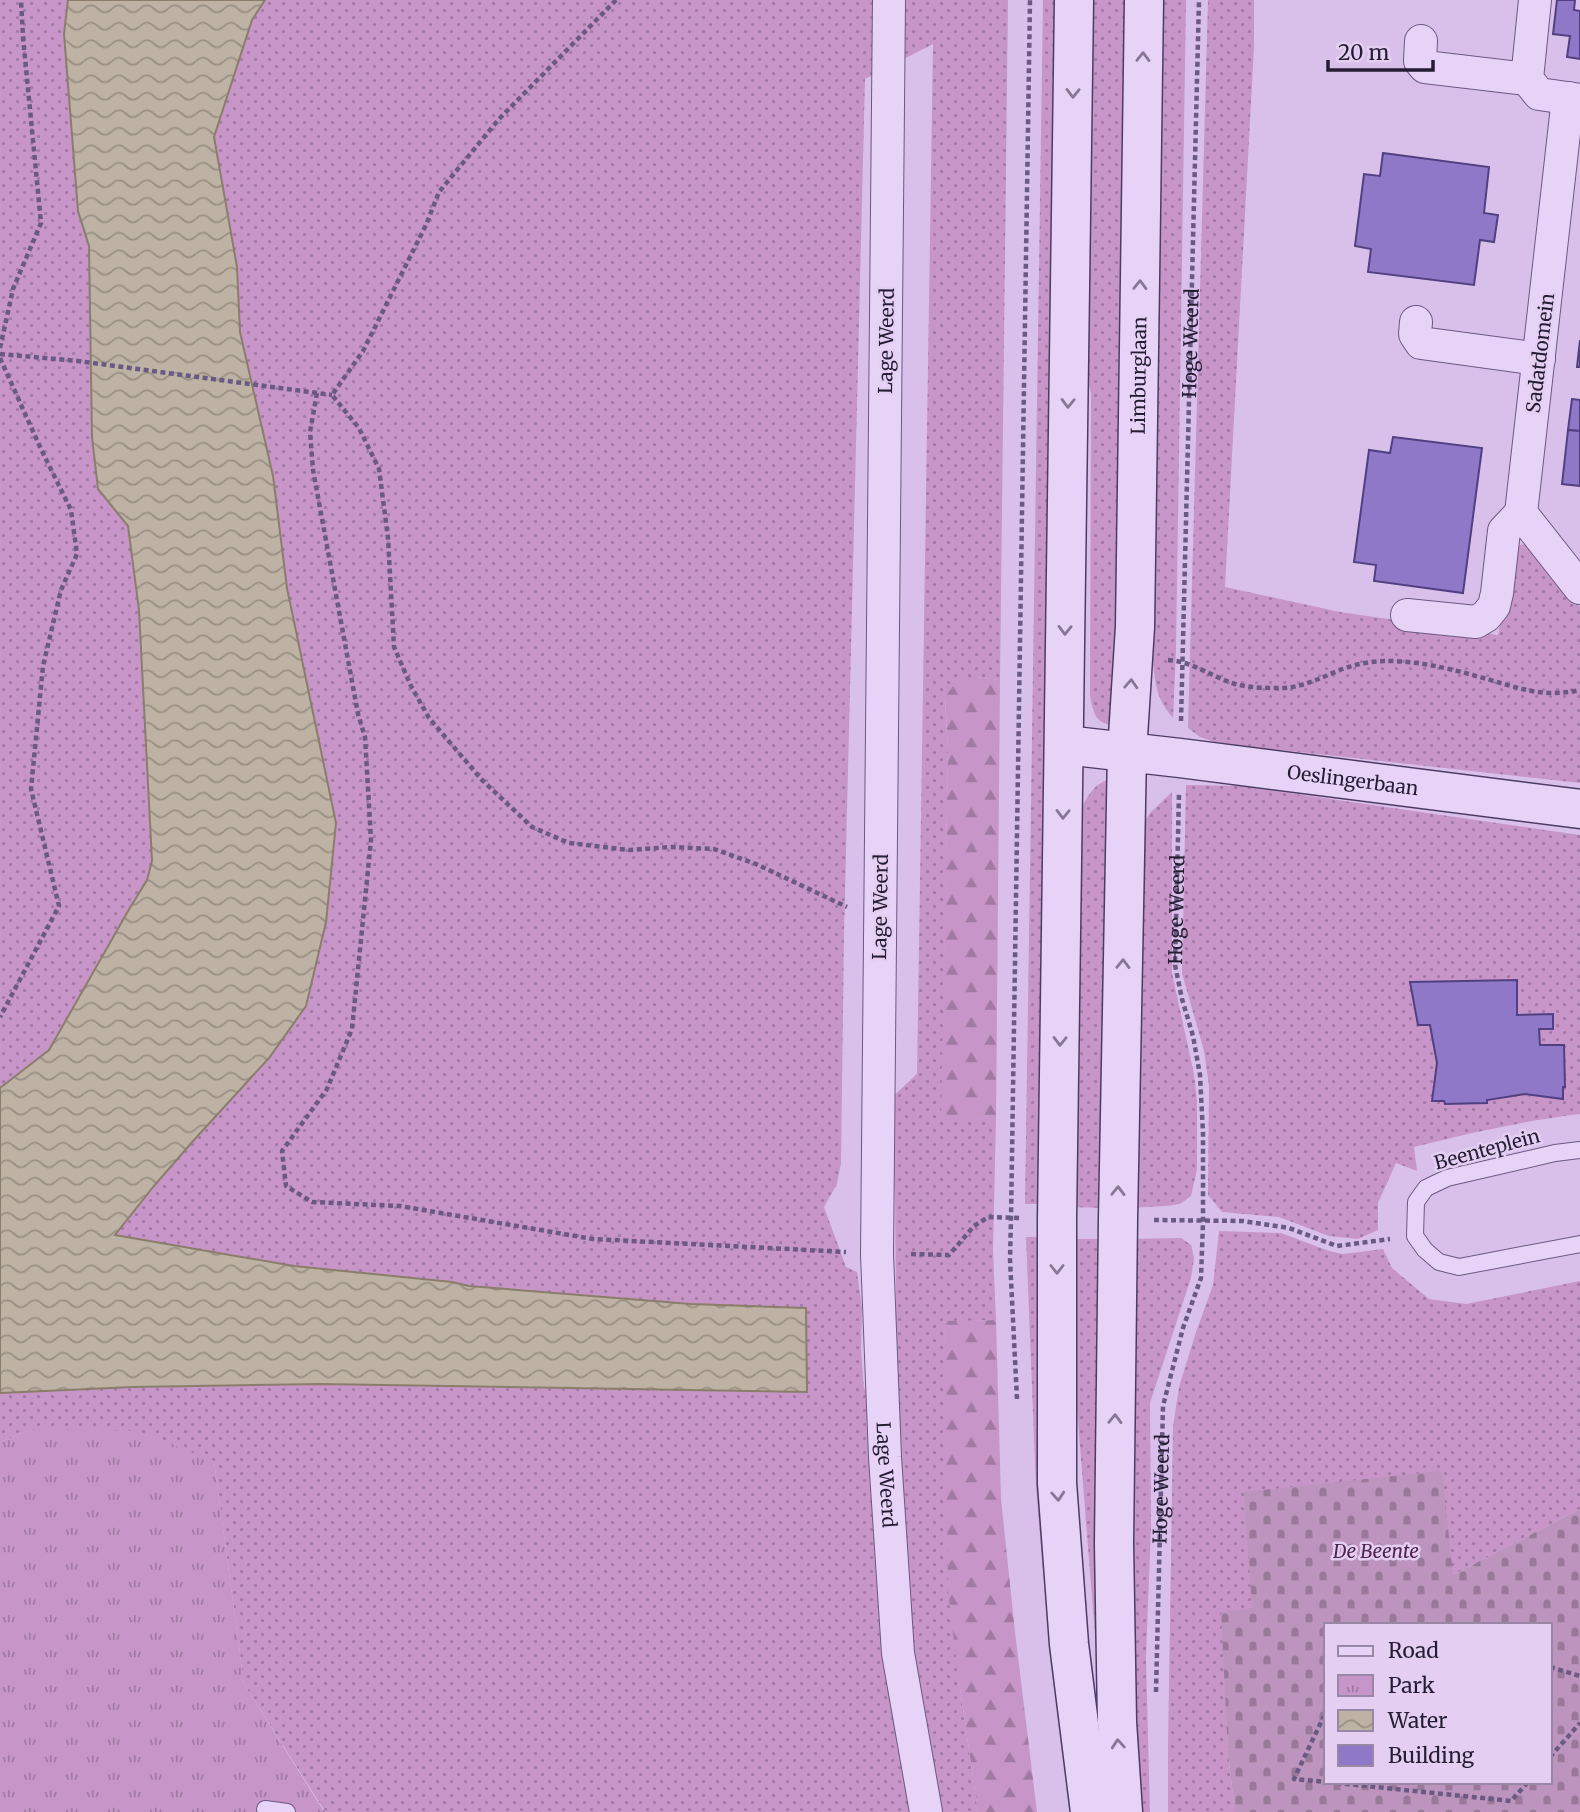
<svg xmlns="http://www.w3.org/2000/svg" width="1580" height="1812" viewBox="0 0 1580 1812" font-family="Merriweather,serif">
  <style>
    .grass { fill: url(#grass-dots); fill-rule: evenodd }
    .forest { fill: url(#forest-firs) }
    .cemetery { fill: url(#cemetery-stones); fill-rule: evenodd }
    .park { fill: url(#park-tufts) }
    .water { fill: url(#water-waves); stroke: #8a7e6b; stroke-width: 2 }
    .building { fill: #8f78c8; stroke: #514081; stroke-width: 2 }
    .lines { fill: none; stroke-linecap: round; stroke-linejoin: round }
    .lane-casing { stroke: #6a5983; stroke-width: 18 }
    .street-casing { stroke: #6a5983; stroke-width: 34 }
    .secondary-casing { stroke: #4b3c65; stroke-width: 41 }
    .path { stroke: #6a5983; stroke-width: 4.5; stroke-dasharray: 5 3.5; stroke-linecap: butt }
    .lane { stroke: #e7d3f7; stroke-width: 16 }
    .street { stroke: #e7d3f7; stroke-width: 32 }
    .secondary { stroke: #e7d3f7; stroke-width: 38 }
    .oneway { stroke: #867895 }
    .labels { text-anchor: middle; stroke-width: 5; stroke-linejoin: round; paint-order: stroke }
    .street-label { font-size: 19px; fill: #251d33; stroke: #e4cff3 }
    .park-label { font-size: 19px; font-style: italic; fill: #4f244a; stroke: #e4cff3 }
  </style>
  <defs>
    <pattern id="grass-dots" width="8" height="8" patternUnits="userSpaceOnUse" patternTransform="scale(1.75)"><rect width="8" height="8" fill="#c895c8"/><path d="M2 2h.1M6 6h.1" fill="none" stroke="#a279a3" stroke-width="1.8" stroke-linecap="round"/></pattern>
    <pattern id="forest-firs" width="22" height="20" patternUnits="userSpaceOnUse" patternTransform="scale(1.75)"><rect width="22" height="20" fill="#c895c8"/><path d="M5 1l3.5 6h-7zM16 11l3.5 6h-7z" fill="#a279a3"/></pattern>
    <pattern id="cemetery-stones" width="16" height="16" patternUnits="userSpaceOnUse" patternTransform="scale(1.75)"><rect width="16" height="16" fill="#bd94bd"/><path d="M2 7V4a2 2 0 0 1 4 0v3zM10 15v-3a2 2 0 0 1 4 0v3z" fill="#99789a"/></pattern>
    <pattern id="park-tufts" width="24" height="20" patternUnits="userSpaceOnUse" patternTransform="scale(1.75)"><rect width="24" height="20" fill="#c895c8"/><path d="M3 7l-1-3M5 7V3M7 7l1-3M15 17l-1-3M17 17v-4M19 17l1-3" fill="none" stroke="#a279a3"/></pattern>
    <pattern id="water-waves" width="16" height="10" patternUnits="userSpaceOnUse" patternTransform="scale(1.75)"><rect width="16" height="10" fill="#bdb2a3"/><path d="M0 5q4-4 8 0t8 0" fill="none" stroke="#999085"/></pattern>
  </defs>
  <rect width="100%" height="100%" fill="#d9c0eb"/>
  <g class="grass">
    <polygon points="0,0 68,0 64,34 78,211 89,246 92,437 98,489 128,526 139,609 152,861 147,880 128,911 49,1050 0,1088"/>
    <path d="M265,0H1008L1000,680L976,677L945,698L948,749L942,1117L996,1119L993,1250L996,1320L944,1322L959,1681L978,1812H328L324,1810L244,1684L214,1461L33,1429L0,1442V1393L133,1387L321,1384L806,1392V1308L691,1304L469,1286L452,1282L294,1266L114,1235L193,1141L269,1058L306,1006L326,922L336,823L287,588L273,476L240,332L237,266L214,137L252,20ZM933,44L917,1074L889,1100L895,1191L896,1309L864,1390L861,1349L862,1308L857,1272L846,1267L824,1207L837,1184L841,1163L844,933L865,79Z"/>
    <polygon points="1043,0 1065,0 1047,1204 1025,1204"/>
    <path d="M1084,0H1128L1117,721L1112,725C1095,724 1092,709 1090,694L1091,394L1079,334Z"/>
    <path d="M1163,0H1186L1176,650L1173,718C1157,699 1156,688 1153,664Z"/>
    <polygon points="1208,0 1254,0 1254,46 1225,587 1340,612 1498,635 1515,546 1525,544 1533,547 1580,607 1580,783 1217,743 1200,737 1188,728"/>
    <path d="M1108,780L1106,1208L1066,1207L1082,806C1089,795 1094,784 1108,780Z"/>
    <path d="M1186,785L1240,786L1580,835V1114C1523,1121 1469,1133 1414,1147L1417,1171L1396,1163L1378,1203V1230L1358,1239L1329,1236L1279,1217L1222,1212L1208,1195L1209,1086L1204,1051L1182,973Z"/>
    <polygon points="1172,792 1172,973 1194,1074 1197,1101 1197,1169 1191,1196 1180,1204 1166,1206 1129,1208 1143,824 1150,813"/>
    <polygon points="1219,1231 1281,1233 1329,1251 1343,1254 1383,1249 1392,1268 1429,1299 1466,1304 1580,1281 1580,1509 1453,1575 1252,1609 1222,1612 1228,1754 1235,1812 1168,1812 1168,1746 1173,1427 1179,1387 1196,1332 1213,1285"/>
    <polygon points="1026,1237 1043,1237 1071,1812 1051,1665 1036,1488"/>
    <polygon points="1181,1238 1191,1245 1194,1258 1191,1278 1150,1403 1151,1527 1146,1658 1150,1812 1133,1812 1129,1239"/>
    <polygon points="1065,1239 1105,1239 1097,1660 1067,1283"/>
  </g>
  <g class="forest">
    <polygon points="976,677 1000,680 996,1119 941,1118 948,749 945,697 959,678"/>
    <polygon points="996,1320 1001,1499 1015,1632 1037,1812 978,1812 959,1681 948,1592 944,1321"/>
  </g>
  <path class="cemetery" d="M1442,1471L1453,1575L1580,1509V1812H1235L1228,1754L1221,1612L1252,1608L1244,1492ZM1326,1625H1550V1782H1326Z"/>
  <polygon class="park" points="33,1429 137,1431 214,1461 244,1684 323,1810 328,1812 0,1812 0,1442"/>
  <polygon class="water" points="68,0 265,0 252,20 214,137 237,267 240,332 273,476 287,588 336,823 326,922 306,1006 269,1058 193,1141 154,1186 115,1235 294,1266 452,1282 469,1286 691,1304 806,1308 807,1392 321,1384 133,1387 0,1393 0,1088 49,1050 128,911 147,880 152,861 139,610 128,526 98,489 92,437 89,246 78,211 64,34"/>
  <g class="building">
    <polygon points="1557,0 1575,0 1574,10 1580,11 1580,59 1567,57 1570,36 1553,34"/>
    <polygon points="1383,153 1489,167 1484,213 1498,215 1494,242 1480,240 1474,285 1368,272 1371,249 1355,246 1364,174 1380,176"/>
    <polygon points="1580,340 1580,367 1577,367"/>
    <polygon points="1572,399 1580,400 1580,431 1568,430"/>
    <polygon points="1568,430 1580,431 1580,486 1562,484"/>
    <polygon points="1393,437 1482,448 1463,593 1374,581 1376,565 1354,562 1369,450 1390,453"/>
    <polygon points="1517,980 1517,1015 1553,1014 1553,1029 1539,1029 1540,1045 1564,1045 1565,1087 1563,1087 1563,1099 1525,1094 1487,1100 1487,1103 1445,1104 1444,1101 1432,1101 1437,1063 1430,1025 1418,1025 1410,982"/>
  </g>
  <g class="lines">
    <g class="lane-casing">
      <g id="lane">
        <polyline points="1580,1150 1555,1153 1447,1178 1426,1188 1416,1202 1415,1236 1425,1250 1439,1262 1459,1267 1580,1244"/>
        <polyline points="265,1809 287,1812"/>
      </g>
    </g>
    <g class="street-casing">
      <g id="street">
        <path id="s3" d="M889,0L877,1254L885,1457L898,1653L926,1812"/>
        <polyline points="1535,0 1527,79 1539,94 1580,100"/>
        <polyline points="1421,41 1420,61 1425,67 1527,79"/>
        <polyline points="1568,98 1521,513 1580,588"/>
        <polyline points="1416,322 1415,334 1421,343 1539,359"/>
        <polyline points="1407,615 1476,622 1486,616 1494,606 1497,593 1504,531 1521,513"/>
      </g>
    </g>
    <g class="secondary-casing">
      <g id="secondary">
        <polyline points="1074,0 1057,1219 1057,1483 1069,1644 1090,1812"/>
        <path id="s4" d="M1065,745L1180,758L1580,809"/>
        <path id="s5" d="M1123,1812L1117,1722L1114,1543L1118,1219L1127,752L1135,627L1144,0"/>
      </g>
    </g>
    <g class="path">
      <polyline points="616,0 499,119 439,192 426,225 363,351 332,395 359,428 379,469 388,538 394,647 411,686 429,718 482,780 532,827 569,843 629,850 671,847 714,849 756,864 847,907"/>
      <polyline points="0,348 13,289 41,223 23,37 21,0"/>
      <polyline points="0,354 78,361 332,395"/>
      <polyline points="0,358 40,447 71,510 77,554 61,590 43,666 31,789 59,906 0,1017"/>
      <polyline points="317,393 310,432 313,470 358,714 365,737 371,840 352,1029 327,1089 282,1151 286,1186 312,1202 400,1206 593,1239 846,1252"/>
      <path d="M1168,660C1191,661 1211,676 1232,683C1248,688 1264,688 1280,688C1302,688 1320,678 1340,670C1355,664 1372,661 1387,661C1417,661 1448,668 1476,676C1515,686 1539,699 1580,690"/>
      <path id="s1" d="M1181,721L1199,0"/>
      <polyline points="1154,1220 1243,1221 1289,1228 1337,1246 1390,1239"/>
      <polyline points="911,1254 949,1255 974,1226 988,1217 1020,1218"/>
      <polyline points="1017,1399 1010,1260 1011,1218 1030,0"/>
      <polyline points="1550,1667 1580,1676"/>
      <path id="s2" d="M1156,1692L1163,1406L1183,1328L1201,1278L1203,1222V1133L1200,1075L1193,1036L1182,999L1175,965L1179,793"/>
      <polyline points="1326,1716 1323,1718 1294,1779 1326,1782"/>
      <polyline points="1550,1757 1580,1723"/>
      <polyline points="1328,1782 1511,1801 1528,1782"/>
    </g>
    <use href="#lane" class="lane"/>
    <use href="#street" class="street"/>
    <use href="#secondary" class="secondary"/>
  </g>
  <defs><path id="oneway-chevron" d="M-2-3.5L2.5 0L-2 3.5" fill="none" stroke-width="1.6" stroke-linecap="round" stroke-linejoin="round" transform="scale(1.75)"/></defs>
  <g class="oneway">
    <use href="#oneway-chevron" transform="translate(1143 57) rotate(-89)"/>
    <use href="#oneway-chevron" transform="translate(1073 93) rotate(91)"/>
    <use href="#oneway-chevron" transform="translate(1140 285) rotate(-89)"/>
    <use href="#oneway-chevron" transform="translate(1068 403) rotate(91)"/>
    <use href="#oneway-chevron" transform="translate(1065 630) rotate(91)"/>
    <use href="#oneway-chevron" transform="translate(1131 684) rotate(-87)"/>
    <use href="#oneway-chevron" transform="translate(1063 814) rotate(91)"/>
    <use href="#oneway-chevron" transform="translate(1123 964) rotate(-89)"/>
    <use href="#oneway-chevron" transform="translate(1060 1041) rotate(91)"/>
    <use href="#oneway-chevron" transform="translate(1118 1191) rotate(-89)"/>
    <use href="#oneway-chevron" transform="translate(1057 1269) rotate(90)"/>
    <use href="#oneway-chevron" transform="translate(1115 1419) rotate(-89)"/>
    <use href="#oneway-chevron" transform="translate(1058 1496) rotate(86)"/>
    <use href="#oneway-chevron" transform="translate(1118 1744) rotate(-94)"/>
  </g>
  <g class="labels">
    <g class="street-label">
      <text transform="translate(886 341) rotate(-89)" y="7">Lage Weerd</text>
      <text dy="7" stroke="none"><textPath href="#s1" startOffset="378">Hoge Weerd</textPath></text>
      <text transform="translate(1540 353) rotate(-83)" y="7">Sadatdomein</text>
      <text dy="7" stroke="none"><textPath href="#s5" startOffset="1437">Limburglaan</textPath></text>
      <text dy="7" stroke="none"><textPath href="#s4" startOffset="290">Oeslingerbaan</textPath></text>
      <text transform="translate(880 907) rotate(-89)" y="7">Lage Weerd</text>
      <text dy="7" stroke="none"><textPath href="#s2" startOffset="791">Hoge Weerd</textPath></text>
      <text transform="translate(1487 1149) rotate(-15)" y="7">Beenteplein</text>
      <text dy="7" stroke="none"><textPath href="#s3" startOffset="1475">Lage Weerd</textPath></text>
      <text dy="7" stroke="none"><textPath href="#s2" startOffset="203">Hoge Weerd</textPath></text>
    </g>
    <g class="park-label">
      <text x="1376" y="1558">De Beente</text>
    </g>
  </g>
  <rect x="1324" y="1623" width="228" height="161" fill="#e4cff3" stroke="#9888a6" stroke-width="2"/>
  <rect x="1338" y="1646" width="35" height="10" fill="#e7d3f7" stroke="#9888a6" stroke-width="2"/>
  <text x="1388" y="1658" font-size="21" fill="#251d33">Road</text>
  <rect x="1338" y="1675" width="35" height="21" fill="url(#park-tufts)" stroke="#9888a6" stroke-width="2"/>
  <text x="1388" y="1693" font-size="21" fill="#251d33">Park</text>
  <rect x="1338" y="1710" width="35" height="21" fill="url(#water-waves)" stroke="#9888a6" stroke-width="2"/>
  <text x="1388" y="1728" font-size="21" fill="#251d33">Water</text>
  <rect x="1338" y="1745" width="35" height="21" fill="#8f78c8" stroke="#9888a6" stroke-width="2"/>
  <text x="1388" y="1763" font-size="21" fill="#251d33">Building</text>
  <path d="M1328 60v10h105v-10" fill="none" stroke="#251d33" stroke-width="3.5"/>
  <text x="1338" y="60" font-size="21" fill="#251d33" stroke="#e4cff3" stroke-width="5" paint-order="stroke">20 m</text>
</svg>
